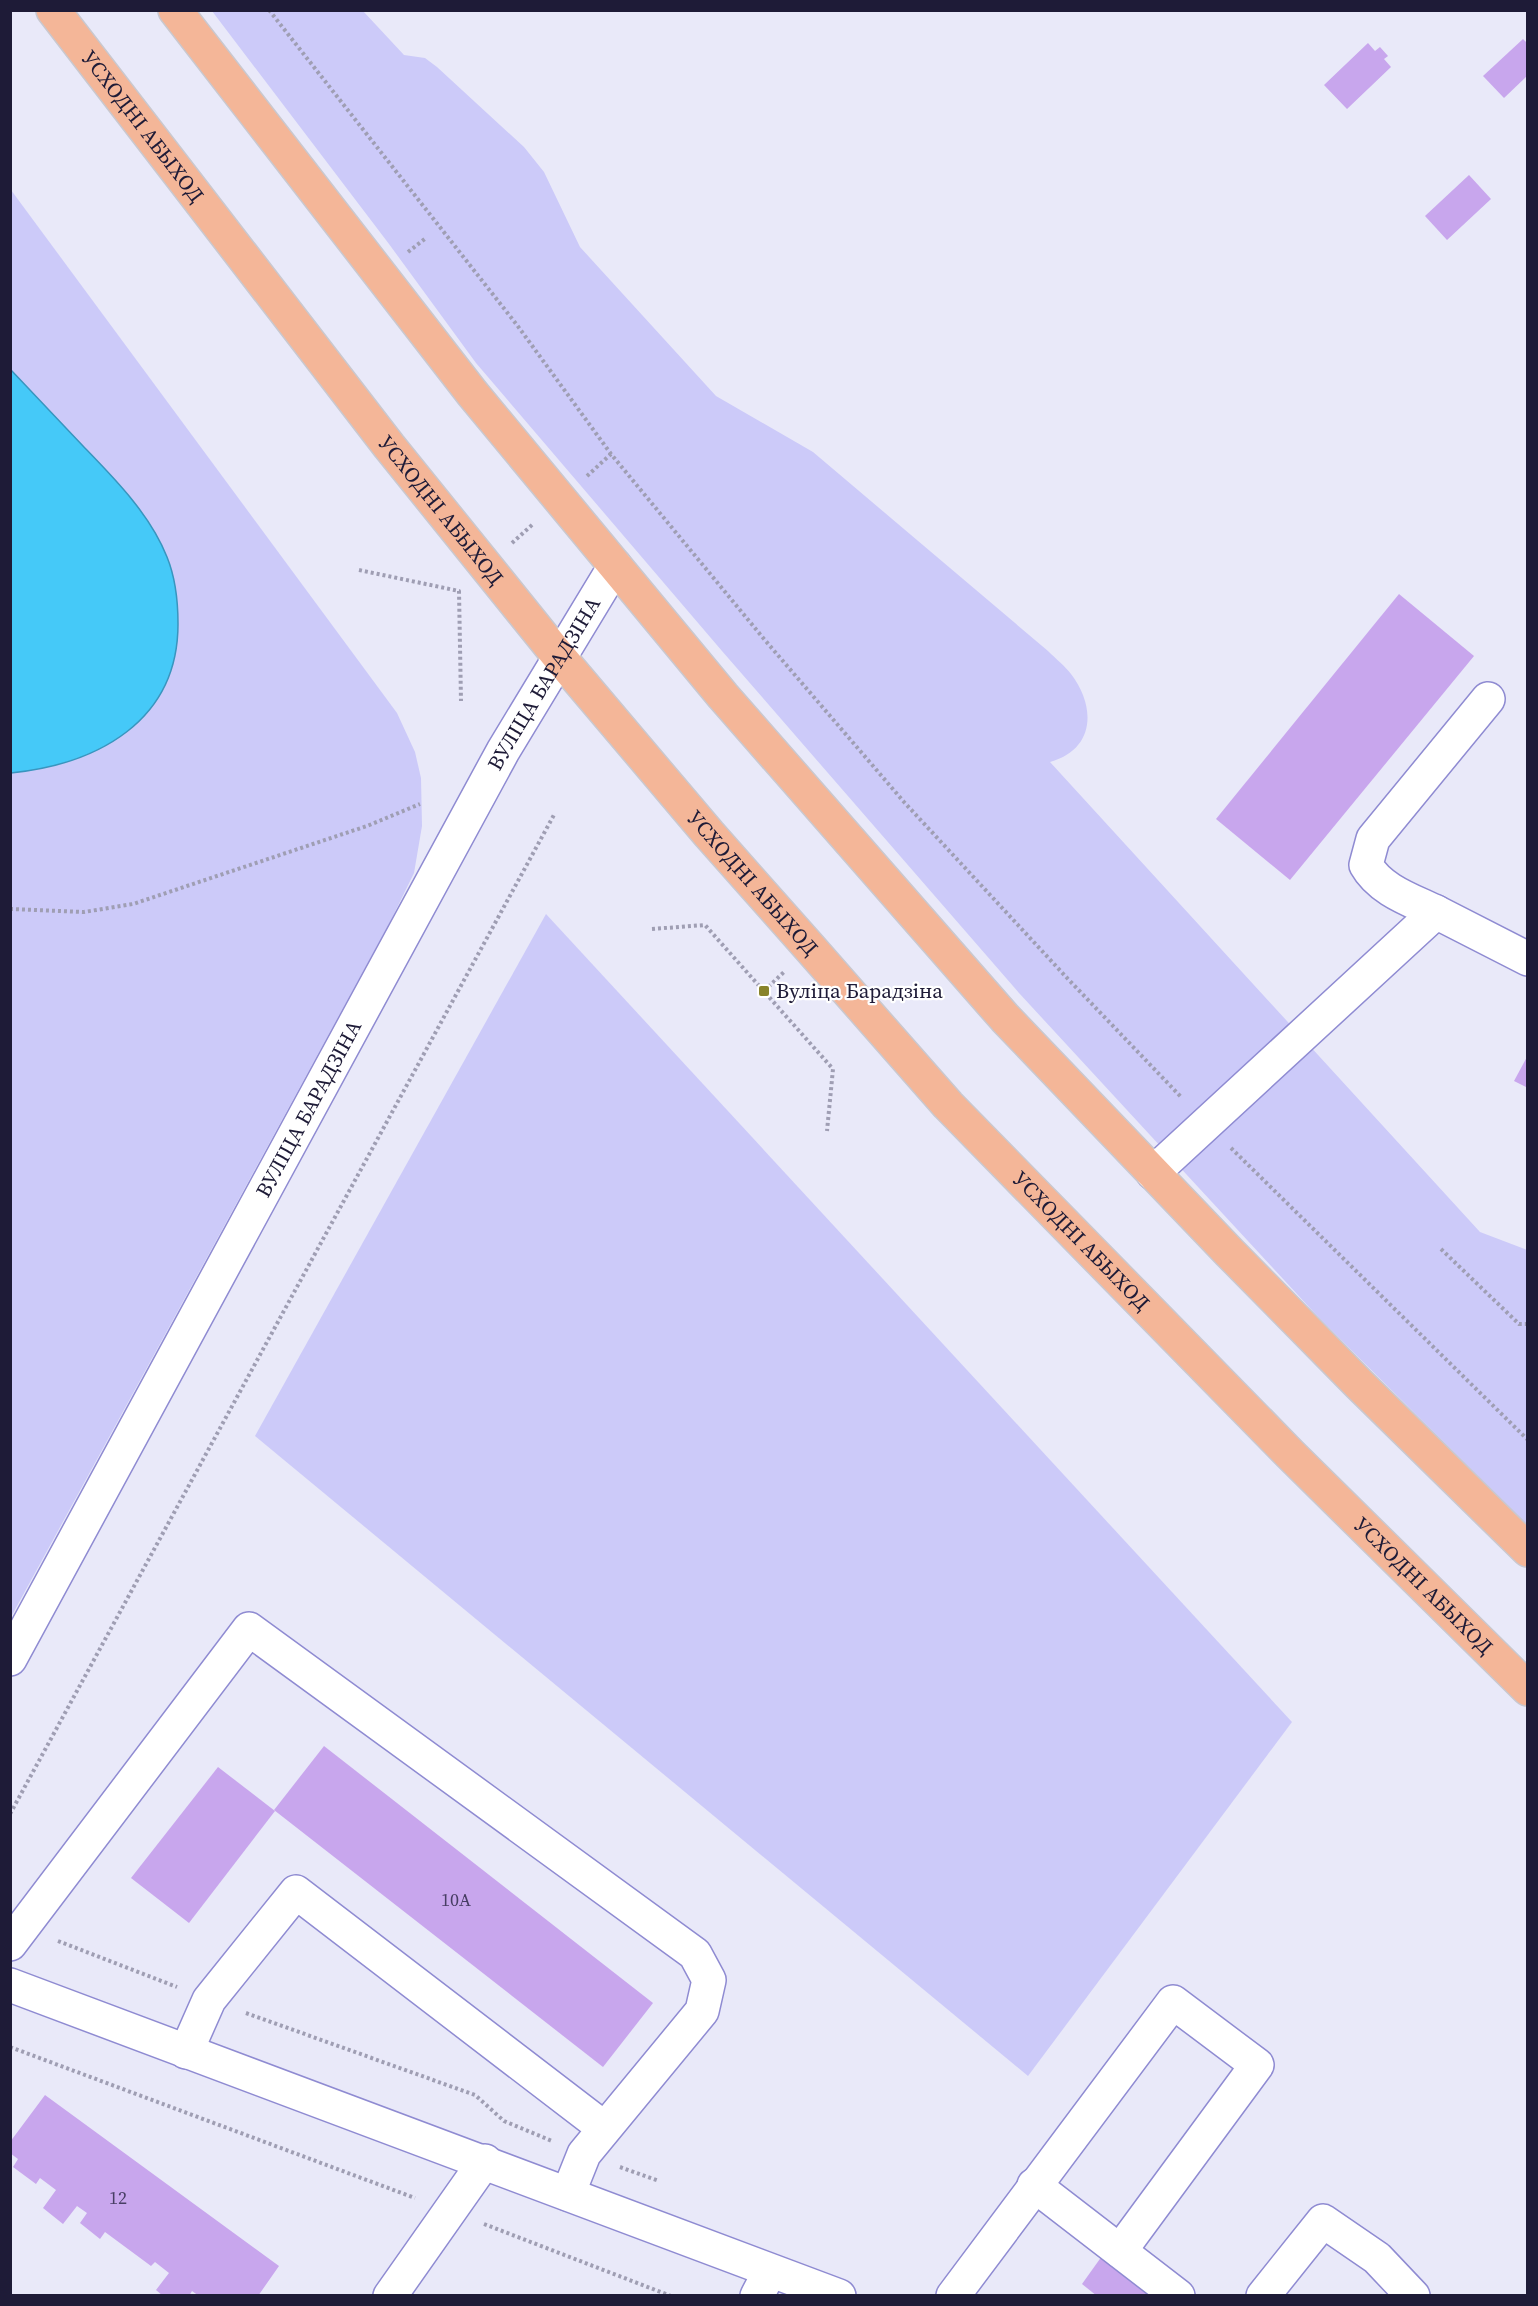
<svg xmlns="http://www.w3.org/2000/svg" width="1538" height="2306" viewBox="0 0 1538 2306" font-family="'Source Serif 4',serif">
  <style>
    .green { fill: #cccaf9 }
    .water { fill: #45c9f8; stroke: #3995be; stroke-width: 1.5 }
    .building { fill: #c8a6ed }
    .lines { fill: none; stroke-linecap: round; stroke-linejoin: round }
    .minor-casing { stroke: #8f8bd2; stroke-width: 36 }
    .major-casing { stroke: #c9c8cf; stroke-width: 36 }
    .path { stroke: #9f9eb3; stroke-width: 4; stroke-dasharray: 3 3; stroke-linecap: butt }
    .minor { stroke: #fff; stroke-width: 33 }
    .major { stroke: #f4b698; stroke-width: 33 }
    .poi-dot { fill: #88832b; stroke: #fff; stroke-width: 2 }
    .labels { text-anchor: middle; stroke-width: 4.5; stroke-linejoin: round; paint-order: stroke }
    .number-label { font-size: 18px; fill: #483e64 }
    .street-label { font-size: 21px; fill: #1e1b37; stroke: #fff }
    .poi-label { font-size: 21px; fill: #1e1b37; stroke: #fff; text-anchor: start }
  </style>
  <rect width="100%" height="100%" fill="#e9e9f9"/>
  <g class="green">
    <path d="M212,11H363L404,55L425,58L437,67L524,147L544,172L580,247L716,396L813,452L1048,651C1056,659 1065,666 1071,674C1097,708 1094,750 1050,762L1480,1232L1527,1250V1525L1321,1320L1150,1135L1019,993L722,651L476,363L389,244Z"/>
    <polygon points="11,190 397,713 415,752 421,778 422,826 414,873 391,920 11,1617"/>
    <polygon points="546,914 1292,1722 1028,2076 255,1436"/>
  </g>
  <path class="water" d="M11,370C35,395 59,421 83,446C114,478 150,514 167,557C176,579 178,601 178,624C178,721 98,764 11,773Z"/>
  <g class="building">
    <polygon points="1523,39 1528,44 1528,75 1504,98 1483,76"/>
    <polygon points="1368,43 1375,51 1380,47 1388,56 1384,59 1391,67 1347,109 1324,85"/>
    <polygon points="1469,175 1491,199 1447,240 1425,216"/>
    <polygon points="1399,594 1474,656 1290,880 1216,819"/>
    <polygon points="1528,1055 1528,1088 1514,1081"/>
    <polygon points="324,1746 653,2003 603,2067 274,1810"/>
    <polygon points="218,1767 275,1811 189,1923 131,1878"/>
    <polygon points="45,2095 279,2266 258,2296 199,2296 192,2291 189,2296 163,2296 156,2290 169,2273 155,2262 151,2266 105,2232 100,2239 80,2223 87,2213 77,2206 63,2224 43,2208 56,2190 40,2178 36,2184 13,2167 18,2159 10,2153 10,2142"/>
    <polygon points="1102,2256 1149,2291 1146,2296 1097,2296 1082,2284"/>
  </g>
  <g class="lines">
    <g class="minor-casing">
      <g id="minor">
        <path d="M1436,912C1411,900 1380,890 1366,865L1373,839L1488,699"/>
        <polyline points="1153,1173 1436,912 1528,959"/>
        <path id="s1" d="M10,1659L503,751L615,566"/>
        <polyline points="10,1944 249,1629 695,1954 709,1980 702,2011 584,2154 568,2194"/>
        <polyline points="10,1985 839,2296"/>
        <polyline points="186,2052 209,2000 296,1892 604,2128"/>
        <polyline points="1034,2185 1178,2296"/>
        <polyline points="390,2296 485,2161"/>
        <polyline points="757,2296 770,2271"/>
        <polyline points="953,2296 1173,2002 1257,2065 1120,2251"/>
        <polyline points="1263,2296 1323,2221 1377,2258 1413,2296"/>
      </g>
    </g>
    <g class="major-casing">
      <g id="major">
        <path id="s2" d="M53,10L389,446L560,658L709,834L810,948L948,1105L1290,1454L1528,1689"/>
        <polyline points="175,10 472,393 723,696 1005,1018 1229,1252 1359,1384 1528,1550"/>
      </g>
    </g>
    <g class="path">
      <polyline points="269,10 517,325 611,454 764,639 904,802 1068,979 1182,1098"/>
      <polyline points="408,252 426,238"/>
      <polyline points="587,476 611,454"/>
      <polyline points="512,543 533,524"/>
      <polyline points="359,570 459,591 461,701"/>
      <polyline points="10,909 84,912 133,904 367,826 420,804"/>
      <polyline points="652,929 705,925 833,1069 827,1131"/>
      <polyline points="764,991 785,971"/>
      <polyline points="1231,1148 1528,1440"/>
      <polyline points="1441,1249 1519,1324 1528,1324"/>
      <polyline points="10,1814 555,813"/>
      <polyline points="58,1941 177,1987"/>
      <polyline points="246,2013 475,2095 504,2121 552,2141"/>
      <polyline points="10,2047 415,2198"/>
      <polyline points="620,2167 659,2181"/>
      <polyline points="484,2224 671,2296"/>
    </g>
    <use href="#minor" class="minor"/>
    <use href="#major" class="major"/>
  </g>
  <rect class="poi-dot" x="758" y="985" width="12" height="12" rx="3"/>
  <g class="labels">
    <g class="number-label">
      <text x="456" y="1906">10А</text>
      <text x="118" y="2204">12</text>
    </g>
    <g class="street-label">
      <text dy="7" stroke="none"><textPath href="#s2" startOffset="147">УСХОДНІ АБЫХОД</textPath></text>
      <text dy="7" stroke="none"><textPath href="#s2" startOffset="633">УСХОДНІ АБЫХОД</textPath></text>
      <text dy="7" stroke="none"><textPath href="#s1" startOffset="1112">ВУЛІЦА БАРАДЗІНА</textPath></text>
      <text dy="7" stroke="none"><textPath href="#s2" startOffset="1119">УСХОДНІ АБЫХОД</textPath></text>
      <text dy="7" stroke="none"><textPath href="#s1" startOffset="626">ВУЛІЦА БАРАДЗІНА</textPath></text>
      <text dy="7" stroke="none"><textPath href="#s2" startOffset="1605">УСХОДНІ АБЫХОД</textPath></text>
      <text dy="7" stroke="none"><textPath href="#s2" startOffset="2091">УСХОДНІ АБЫХОД</textPath></text>
    </g>
    <g class="poi-label">
      <text x="776" y="998">Вуліца Барадзіна</text>
    </g>
  </g>
  <rect width="1538" height="2306" fill="none" stroke="#1e1b37" stroke-width="24"/>
</svg>
